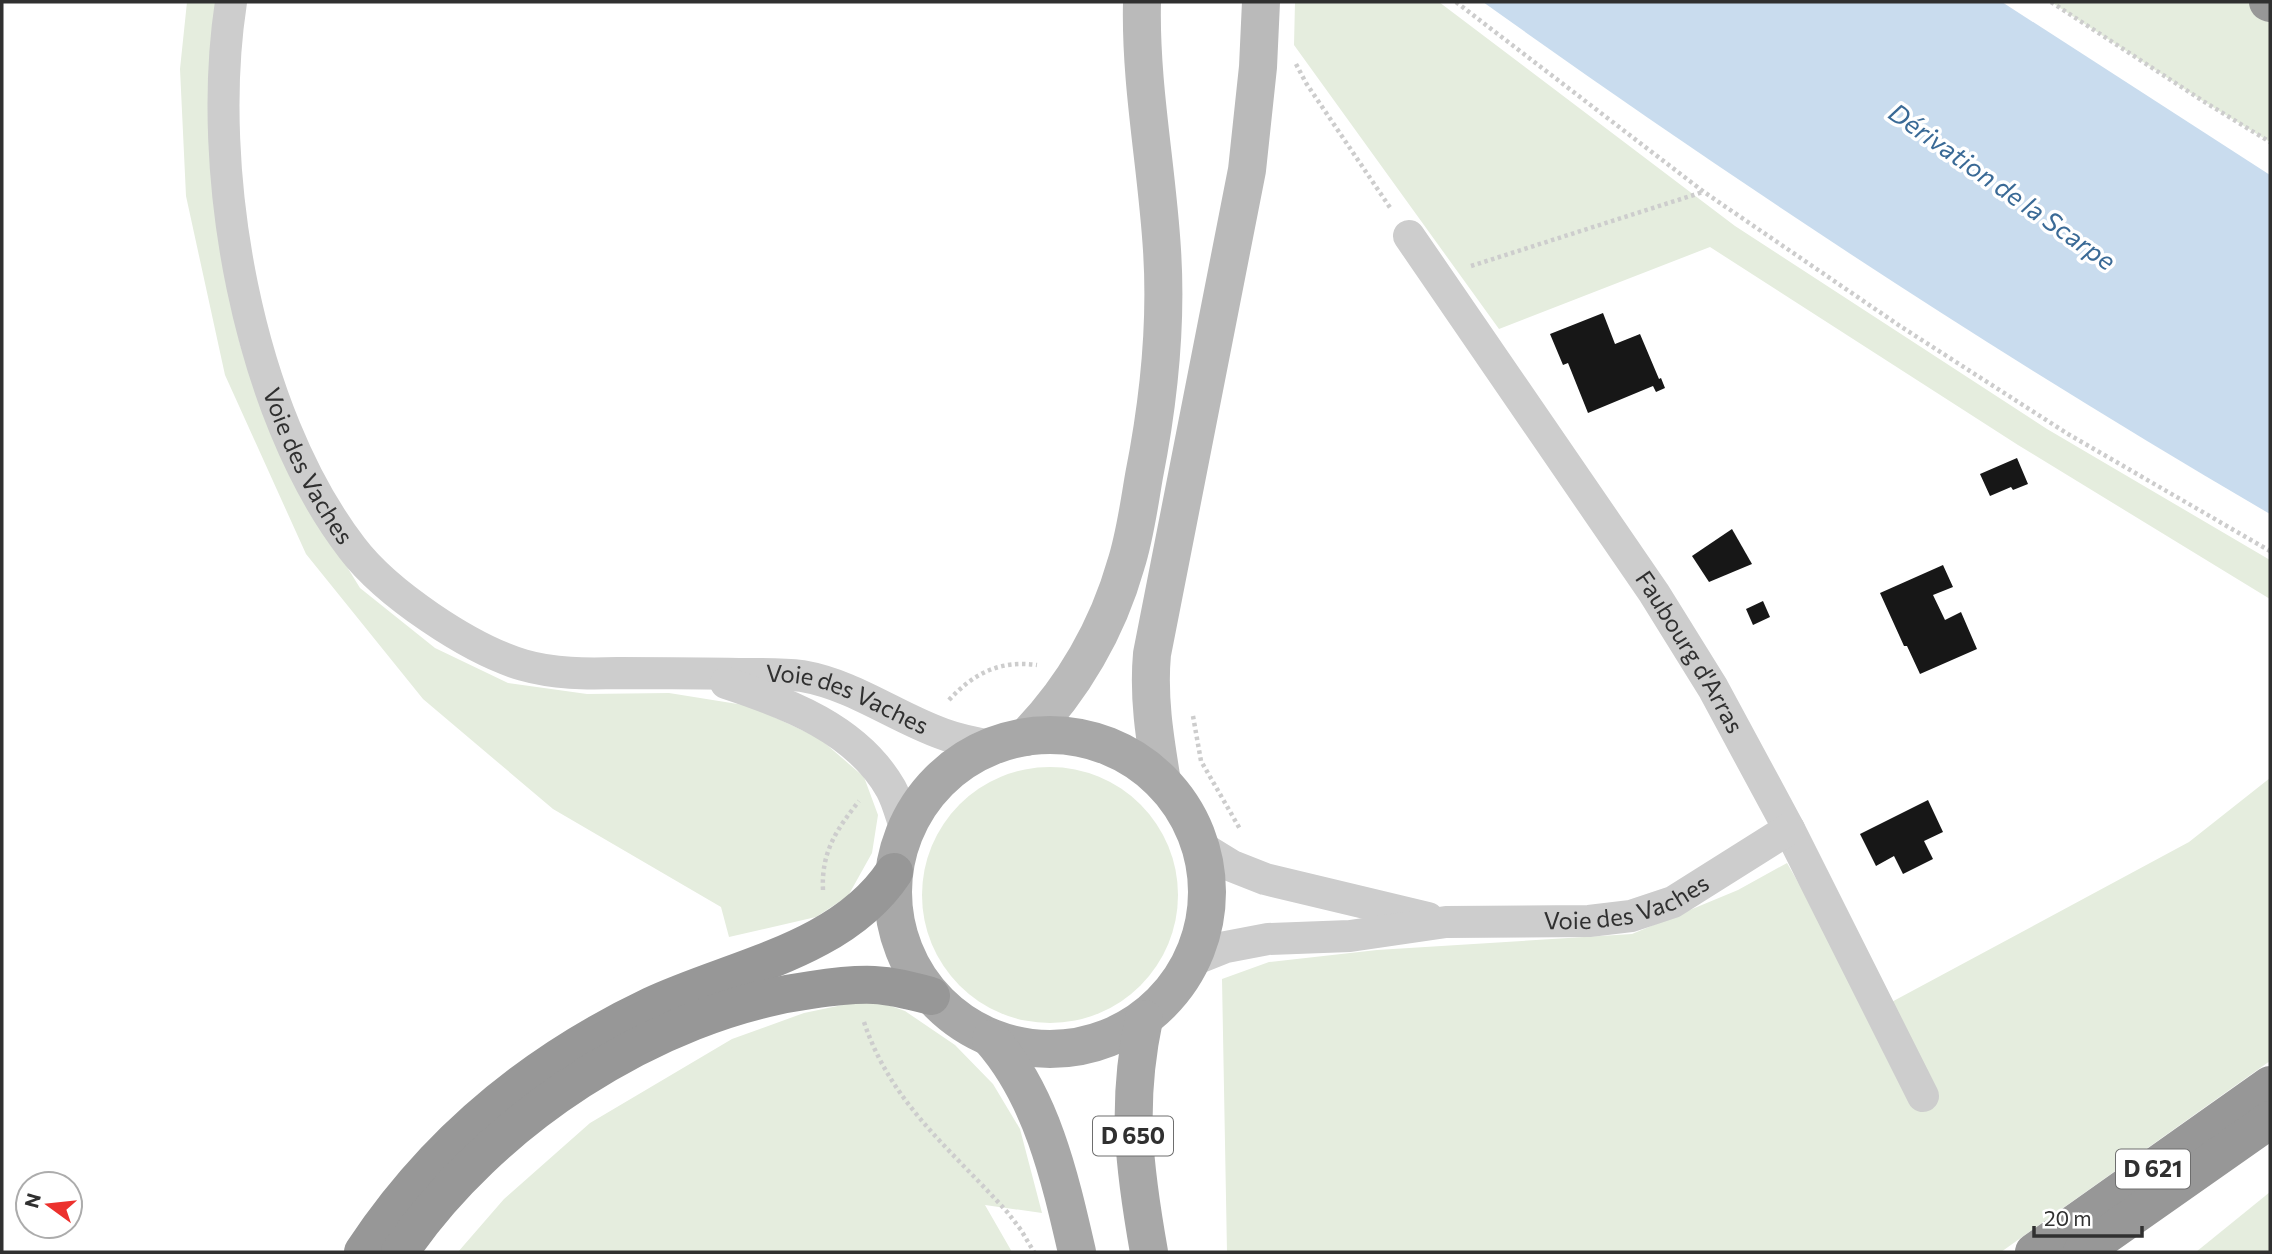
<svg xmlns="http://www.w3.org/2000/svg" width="2272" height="1254" viewBox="0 0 2272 1254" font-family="Commissioner,sans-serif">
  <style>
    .green { fill: #e5edde }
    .water { fill: #c9dcee }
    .building { fill: #171717 }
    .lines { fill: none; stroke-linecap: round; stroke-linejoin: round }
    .path { stroke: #cdcdcd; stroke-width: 4.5; stroke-dasharray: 3.5 3.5; stroke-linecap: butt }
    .street { stroke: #cdcdcd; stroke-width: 32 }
    .secondary { stroke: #bababa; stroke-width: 38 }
    .primary { stroke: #a8a8a8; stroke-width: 38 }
    .highway { stroke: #979797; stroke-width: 38 }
    .labels { text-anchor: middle; stroke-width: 7; stroke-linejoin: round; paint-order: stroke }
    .shield { fill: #fff; stroke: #6e6e6e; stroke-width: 2 }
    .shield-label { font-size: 23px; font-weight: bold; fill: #303030 }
    .street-label { font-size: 24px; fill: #303030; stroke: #fff }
    .water-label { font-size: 26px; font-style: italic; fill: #3a6a96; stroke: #fff }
  </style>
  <rect width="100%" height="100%" fill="#fff"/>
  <g class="green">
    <polygon points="187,2 222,2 216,209 240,345 288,471 360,588 435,648 508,683 587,694 669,693 750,706 819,738 864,777 878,815 872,853 848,896 816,917 729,937 721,907 553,809 423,699 306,554 225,375 186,196 180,69"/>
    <polygon points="1295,2 1439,2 1735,226 2047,429 2270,560 2270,599 2018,445 1710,247 1499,329 1294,45"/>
    <polygon points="2051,2 2270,2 2270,142 2203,101"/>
    <circle cx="1050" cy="895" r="128"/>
    <polygon points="2270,778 2270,1061 2001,1252 1227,1252 1222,979 1269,962 1377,950 1632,934 1738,890 1787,863 1873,1012 2189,842"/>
    <polygon points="871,999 905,1011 955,1045 993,1084 1020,1129 1042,1213 985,1205 1012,1252 458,1252 504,1199 590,1123 732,1039 804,1013"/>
    <polygon points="2270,1192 2270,1252 2196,1252"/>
  </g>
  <path class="water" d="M1483,2H2002L2270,175V514C2000,357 1738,184 1483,2Z"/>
  <g class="building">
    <polygon points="1603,313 1615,344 1640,334 1659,379 1661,378 1665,388 1656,392 1653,386 1588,413 1568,363 1563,365 1550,334"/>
    <polygon points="2017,458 2028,484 2013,490 2011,487 1990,496 1980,474"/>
    <polygon points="1732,529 1752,564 1709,582 1692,556"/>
    <polygon points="1943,565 1953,587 1933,595 1945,620 1961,612 1977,649 1920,674 1907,646 1904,646 1880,593"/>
    <polygon points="1763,601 1770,617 1753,625 1746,609"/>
    <polygon points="1928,800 1943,832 1924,841 1933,859 1903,874 1894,856 1876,866 1860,834"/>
  </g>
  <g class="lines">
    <g class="path">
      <polyline points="1456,2 1704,192 1900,326 2068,434 2270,551"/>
      <polyline points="2051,2 2203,101 2270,142"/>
      <polyline points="1296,64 1306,83 1391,209"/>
      <polyline points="1471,266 1703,192"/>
      <path d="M949,700C974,673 1000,660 1037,665"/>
      <polyline points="1193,716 1201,761 1240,829"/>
      <path d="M823,890C821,852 837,829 859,801"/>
      <path d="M864,1022C891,1104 953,1151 1008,1213L1021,1230L1034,1252"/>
    </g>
    <g class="street">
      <path id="s1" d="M231,2C205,170 247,411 352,548C386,593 469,649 523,665C554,674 586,674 618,673C658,673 698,673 739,674C759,674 781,673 802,676C854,685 895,717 943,734C959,740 975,743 992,746"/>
      <path id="s2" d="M1409,236L1654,593L1713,688L1789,829L1923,1096"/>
      <path d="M726,683C787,703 857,729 891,789C898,802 901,816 906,830"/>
      <polyline points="1201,847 1232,866 1265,879 1428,918"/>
      <path id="s3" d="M1191,961L1226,947L1268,939L1350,936L1446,922L1589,921L1631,916L1673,902L1789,829"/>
    </g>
    <g class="secondary">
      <path d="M1026,737C1073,689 1108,628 1126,564C1135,536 1139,505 1144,476C1159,400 1167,327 1162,250C1157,167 1140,85 1142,2"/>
      <path d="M1162,782C1155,739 1148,698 1152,654L1247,170L1258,67L1261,2"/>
    </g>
    <g class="primary">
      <circle cx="1050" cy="892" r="157"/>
      <path d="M1144,1019C1126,1104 1134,1167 1149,1252"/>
      <path d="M991,1039C1042,1097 1060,1178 1077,1252"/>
    </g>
    <g class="highway">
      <polyline points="2268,2 2270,3"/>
      <path d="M363,1252C435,1143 533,1062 651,1006C732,968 842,951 894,872"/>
      <path d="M400,1252C488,1122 654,1011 811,990C831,987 853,984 874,985C894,986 912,991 931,996"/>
      <polyline points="2034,1252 2270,1085"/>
      <polyline points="2082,1252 2270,1120"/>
    </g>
  </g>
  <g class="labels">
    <g class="shield">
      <rect x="1093" y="1116.5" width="80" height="39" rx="5"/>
      <rect x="2116" y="1149.5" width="74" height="39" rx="5"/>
    </g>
    <g class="shield-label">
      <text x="1133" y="1144">D 650</text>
      <text x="2153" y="1177">D 621</text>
    </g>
    <g class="street-label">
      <text dy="8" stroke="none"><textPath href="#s1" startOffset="478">Voie des Vaches</textPath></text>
      <text dy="8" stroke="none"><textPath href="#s2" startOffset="502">Faubourg d'Arras</textPath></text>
      <text dy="8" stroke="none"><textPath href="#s1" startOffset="1111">Voie des Vaches</textPath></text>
      <text dy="8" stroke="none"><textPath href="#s3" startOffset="443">Voie des Vaches</textPath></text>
    </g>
    <g class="water-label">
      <text transform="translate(2002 187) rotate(35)" y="9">Dérivation de la Scarpe</text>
    </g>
  </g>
  <rect width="2272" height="1254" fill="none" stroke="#303030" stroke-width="7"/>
  <g transform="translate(49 1205) rotate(285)"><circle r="33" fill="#ffffff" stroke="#acacac" stroke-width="2"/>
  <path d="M0-5L12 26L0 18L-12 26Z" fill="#ec312d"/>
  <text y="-10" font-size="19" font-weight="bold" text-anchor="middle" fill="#303030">N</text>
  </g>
  <path d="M2034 1226v10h108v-10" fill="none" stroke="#303030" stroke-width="3.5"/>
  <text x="2044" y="1226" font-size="21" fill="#303030" stroke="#ffffff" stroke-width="5" paint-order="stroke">20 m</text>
</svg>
